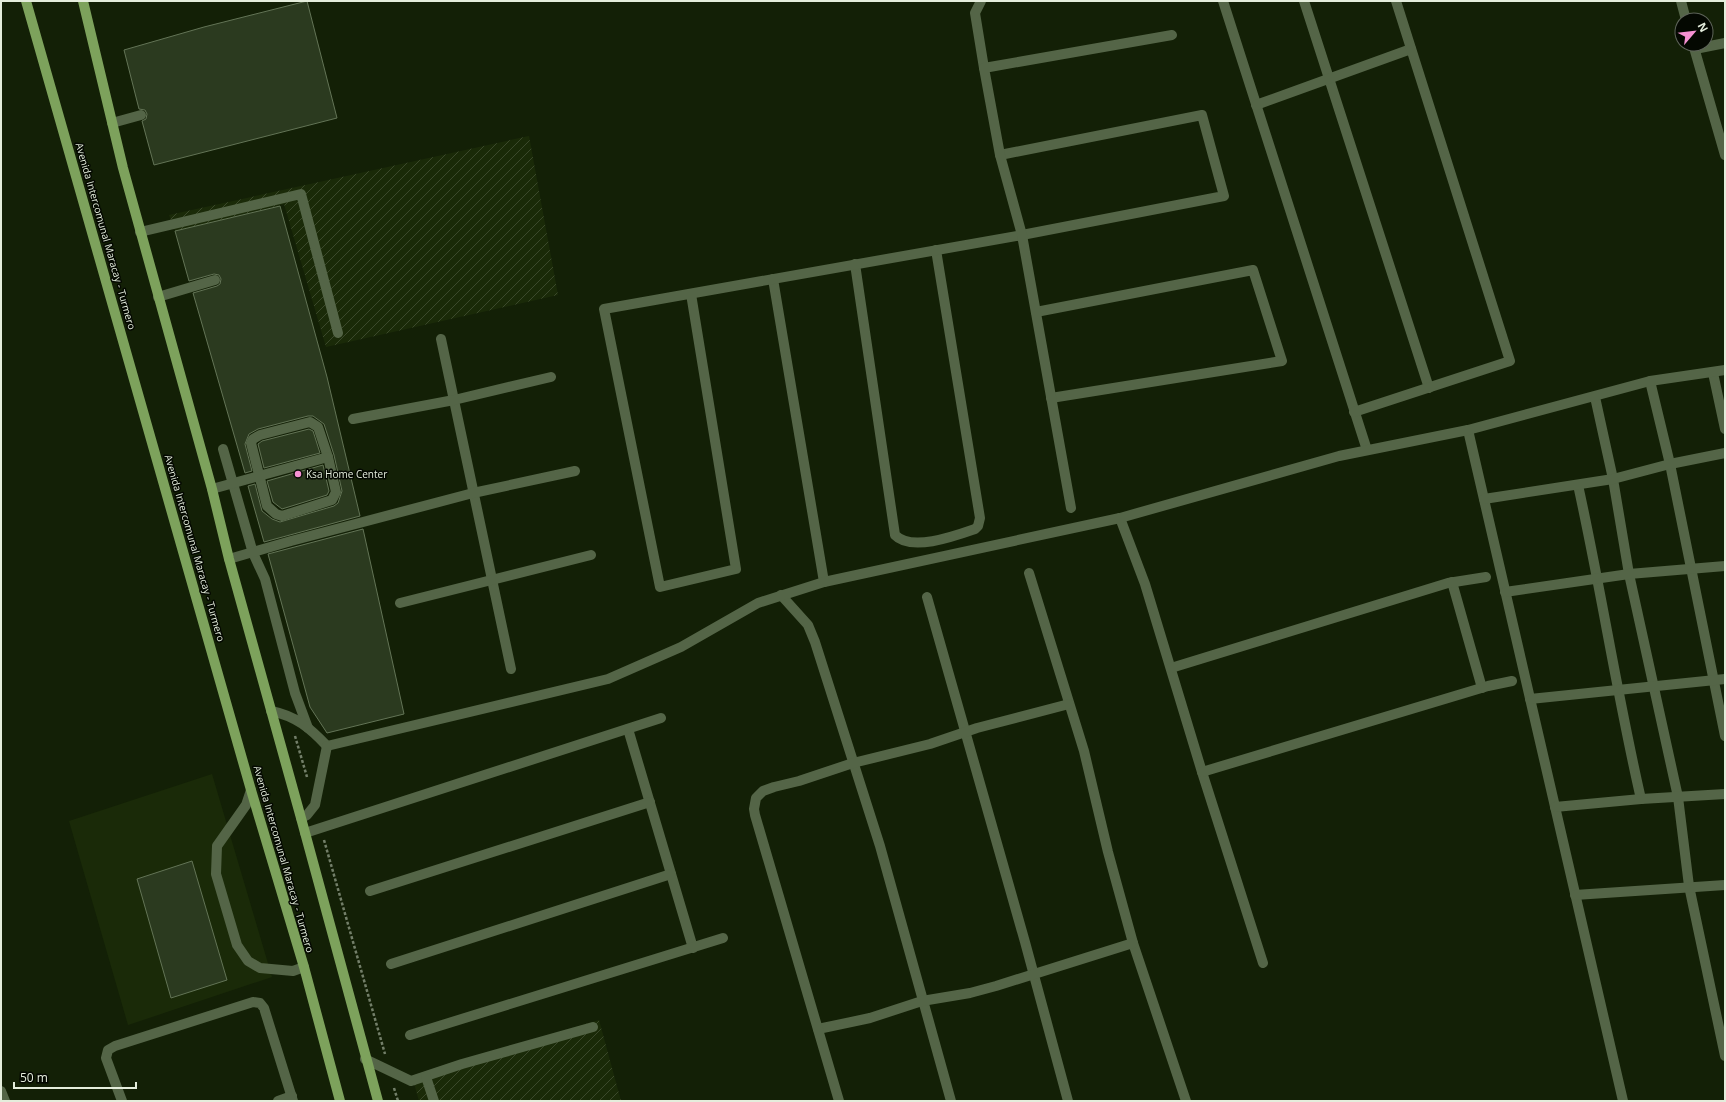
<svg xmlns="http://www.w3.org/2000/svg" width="1726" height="1102" viewBox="0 0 1726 1102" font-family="'Open Sans',sans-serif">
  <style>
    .built { fill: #1a2a08 }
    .industrial { fill: url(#industrial-furrows) }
    .building { fill: #2b3a1f; stroke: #637456 }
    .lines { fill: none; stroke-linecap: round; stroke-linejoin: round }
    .path { stroke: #737f69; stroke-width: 2.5; stroke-dasharray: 3 2; stroke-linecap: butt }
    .minor { stroke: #546547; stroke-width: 10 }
    .major { stroke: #7da25c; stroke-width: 10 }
    .poi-dot { fill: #f591d2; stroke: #040801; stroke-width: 1.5 }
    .labels { text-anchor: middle; stroke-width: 3; stroke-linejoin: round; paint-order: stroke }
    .street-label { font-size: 10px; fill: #e4eddc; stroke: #040801 }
    .poi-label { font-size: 10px; fill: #e4eddc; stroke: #040801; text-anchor: start }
  </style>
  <defs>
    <pattern id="industrial-furrows" width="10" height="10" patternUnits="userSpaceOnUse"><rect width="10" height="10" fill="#1a2a08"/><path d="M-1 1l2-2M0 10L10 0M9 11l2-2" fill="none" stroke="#3b492b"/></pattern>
  </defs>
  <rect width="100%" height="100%" fill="#132006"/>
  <polygon class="built" points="212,774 272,977 128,1025 69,821"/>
  <g class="industrial">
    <polygon points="529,136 558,295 326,347 284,204 175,231 169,215"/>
    <polygon points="599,1020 621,1101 419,1101 412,1076"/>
  </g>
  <g class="building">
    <polygon points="307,1 337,118 154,165 142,121 146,119 147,114 145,110 139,109 124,50 204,27"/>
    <polygon points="280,206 327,377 360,516 264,542 248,486 255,484 262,511 272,519 280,522 334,506 338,503 342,491 334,455 324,424 313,416 308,416 258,429 249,434 245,444 252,471 245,473 193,293 217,286 220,284 221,279 219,275 214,274 189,281 175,231"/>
    <polygon points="309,429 313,431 320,453 264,468 258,444 262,441"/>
    <polygon points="323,465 329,491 327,495 282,509 273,502 267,481"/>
    <polygon points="363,529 404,714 327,733 310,707 268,554"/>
    <polygon points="192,861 227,980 171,998 137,879"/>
  </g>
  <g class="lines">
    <g class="path">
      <polyline points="295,736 307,777"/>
      <polyline points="324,840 385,1054"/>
      <polyline points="394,1088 398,1101"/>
    </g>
    <g class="minor">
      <polyline points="981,1 975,13 984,68"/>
      <polyline points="1223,1 1367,450"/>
      <polyline points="1304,1 1429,388"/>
      <polyline points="1681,1 1686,20"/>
      <polyline points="1693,44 1725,155"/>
      <polyline points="1695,49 1725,43"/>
      <polyline points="1256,105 1411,49"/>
      <polyline points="112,123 141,115"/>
      <polyline points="140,232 301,194 338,333"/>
      <path d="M855,264L895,535C911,552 955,536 975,529L978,526L980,518L936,250"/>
      <polyline points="773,279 824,582"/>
      <polyline points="691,294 736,569 660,587 604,309 1022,235 1224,196 1202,115 1000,155"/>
      <polyline points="158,297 215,280"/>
      <polyline points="1036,312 1253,270 1282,361 1051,398"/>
      <polyline points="441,339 511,669"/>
      <polyline points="1713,373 1725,429"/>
      <polyline points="1650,381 1670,464 1725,736"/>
      <polyline points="1595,397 1613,479 1629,574 1678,797 1689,886 1725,1056"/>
      <polyline points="1354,412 1510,361 1396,1"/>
      <polyline points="353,419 454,400 551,377"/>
      <polygon points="310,422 318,427 328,457 336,492 332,500 282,516 276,514 267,506 251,443 253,439 260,435"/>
      <polyline points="1468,430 1623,1101"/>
      <polyline points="223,449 253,553 265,579 295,693 308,728"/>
      <path d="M1578,485C1601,589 1617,695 1641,799"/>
      <polyline points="212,489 328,457"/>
      <polyline points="1484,499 1613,479 1670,464 1725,453"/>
      <polyline points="1071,508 1022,235 1000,155 984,68 1172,35"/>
      <polyline points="1120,518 1145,584 1202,772 1263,963"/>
      <polyline points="229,559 291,541 473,493 575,471"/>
      <polyline points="1029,573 1084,751 1108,852 1133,943 1186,1101"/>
      <polyline points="1452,582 1482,688"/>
      <polyline points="1505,592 1629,574 1725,566"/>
      <polyline points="781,595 808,625 815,642 880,846 951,1101"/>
      <polyline points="927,597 1025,942 1068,1101"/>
      <polyline points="400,603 591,555"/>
      <polyline points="1171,668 1448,583 1486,577"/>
      <polyline points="1530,699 1725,679"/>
      <path d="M271,711C296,716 310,728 327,746"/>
      <polyline points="628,729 693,948"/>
      <polyline points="327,746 608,679 681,647 758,603 824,582 1120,518 1339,456 1468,430 1650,381 1725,370"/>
      <polyline points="1202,772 1488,686 1512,681"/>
      <polyline points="251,790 246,805 217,846 216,874 237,945 248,961 260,968 293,971 304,967"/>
      <polyline points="1555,807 1641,799 1725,794"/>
      <polyline points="301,818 307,815 315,805 327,746"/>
      <polyline points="305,833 661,718"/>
      <polyline points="370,891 650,802"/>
      <polyline points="1575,895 1725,885"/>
      <polyline points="391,964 671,874"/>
      <polyline points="818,1029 870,1018 922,1001 970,993 996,986 1133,943"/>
      <polyline points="410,1035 723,938"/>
      <polyline points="365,1059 411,1081 462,1064 593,1027"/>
      <polyline points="426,1077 434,1101"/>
      <polyline points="1,1091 5,1101"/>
      <polyline points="122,1101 106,1058 108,1050 115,1046 253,1002 260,1003 264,1008 293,1101"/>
      <polyline points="278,1101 292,1096"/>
      <polyline points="839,1101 755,815 754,809 756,798 763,791 774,787 799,781 853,763 930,744 977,728 1069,704"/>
    </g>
    <g class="major">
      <polyline points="26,1 251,790 304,967 340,1101"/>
      <polyline points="83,1 123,168 212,489 229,559 301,818 378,1101"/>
    </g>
  </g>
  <circle class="poi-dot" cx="298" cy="474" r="4"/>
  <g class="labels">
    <g class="street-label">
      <text transform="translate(106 236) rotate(74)" y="4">Avenida Intercomunal Maracay - Turmero</text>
      <text transform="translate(195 548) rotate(74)" y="4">Avenida Intercomunal Maracay - Turmero</text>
      <text transform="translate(284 859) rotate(74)" y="4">Avenida Intercomunal Maracay - Turmero</text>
    </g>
    <g class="poi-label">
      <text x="306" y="478">Ksa Home Center</text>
    </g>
  </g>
  <rect width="1726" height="1102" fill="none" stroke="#e4eddc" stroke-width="4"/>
  <g transform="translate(1694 32) rotate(62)"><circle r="19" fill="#040801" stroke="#5e6459"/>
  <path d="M0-3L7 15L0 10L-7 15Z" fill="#f591d2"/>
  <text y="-6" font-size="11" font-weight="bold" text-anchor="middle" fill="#e4eddc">N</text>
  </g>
  <path d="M14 1082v6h122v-6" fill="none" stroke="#e4eddc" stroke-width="2"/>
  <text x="20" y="1082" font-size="12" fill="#e4eddc" stroke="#040801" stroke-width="3" paint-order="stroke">50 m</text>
</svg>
